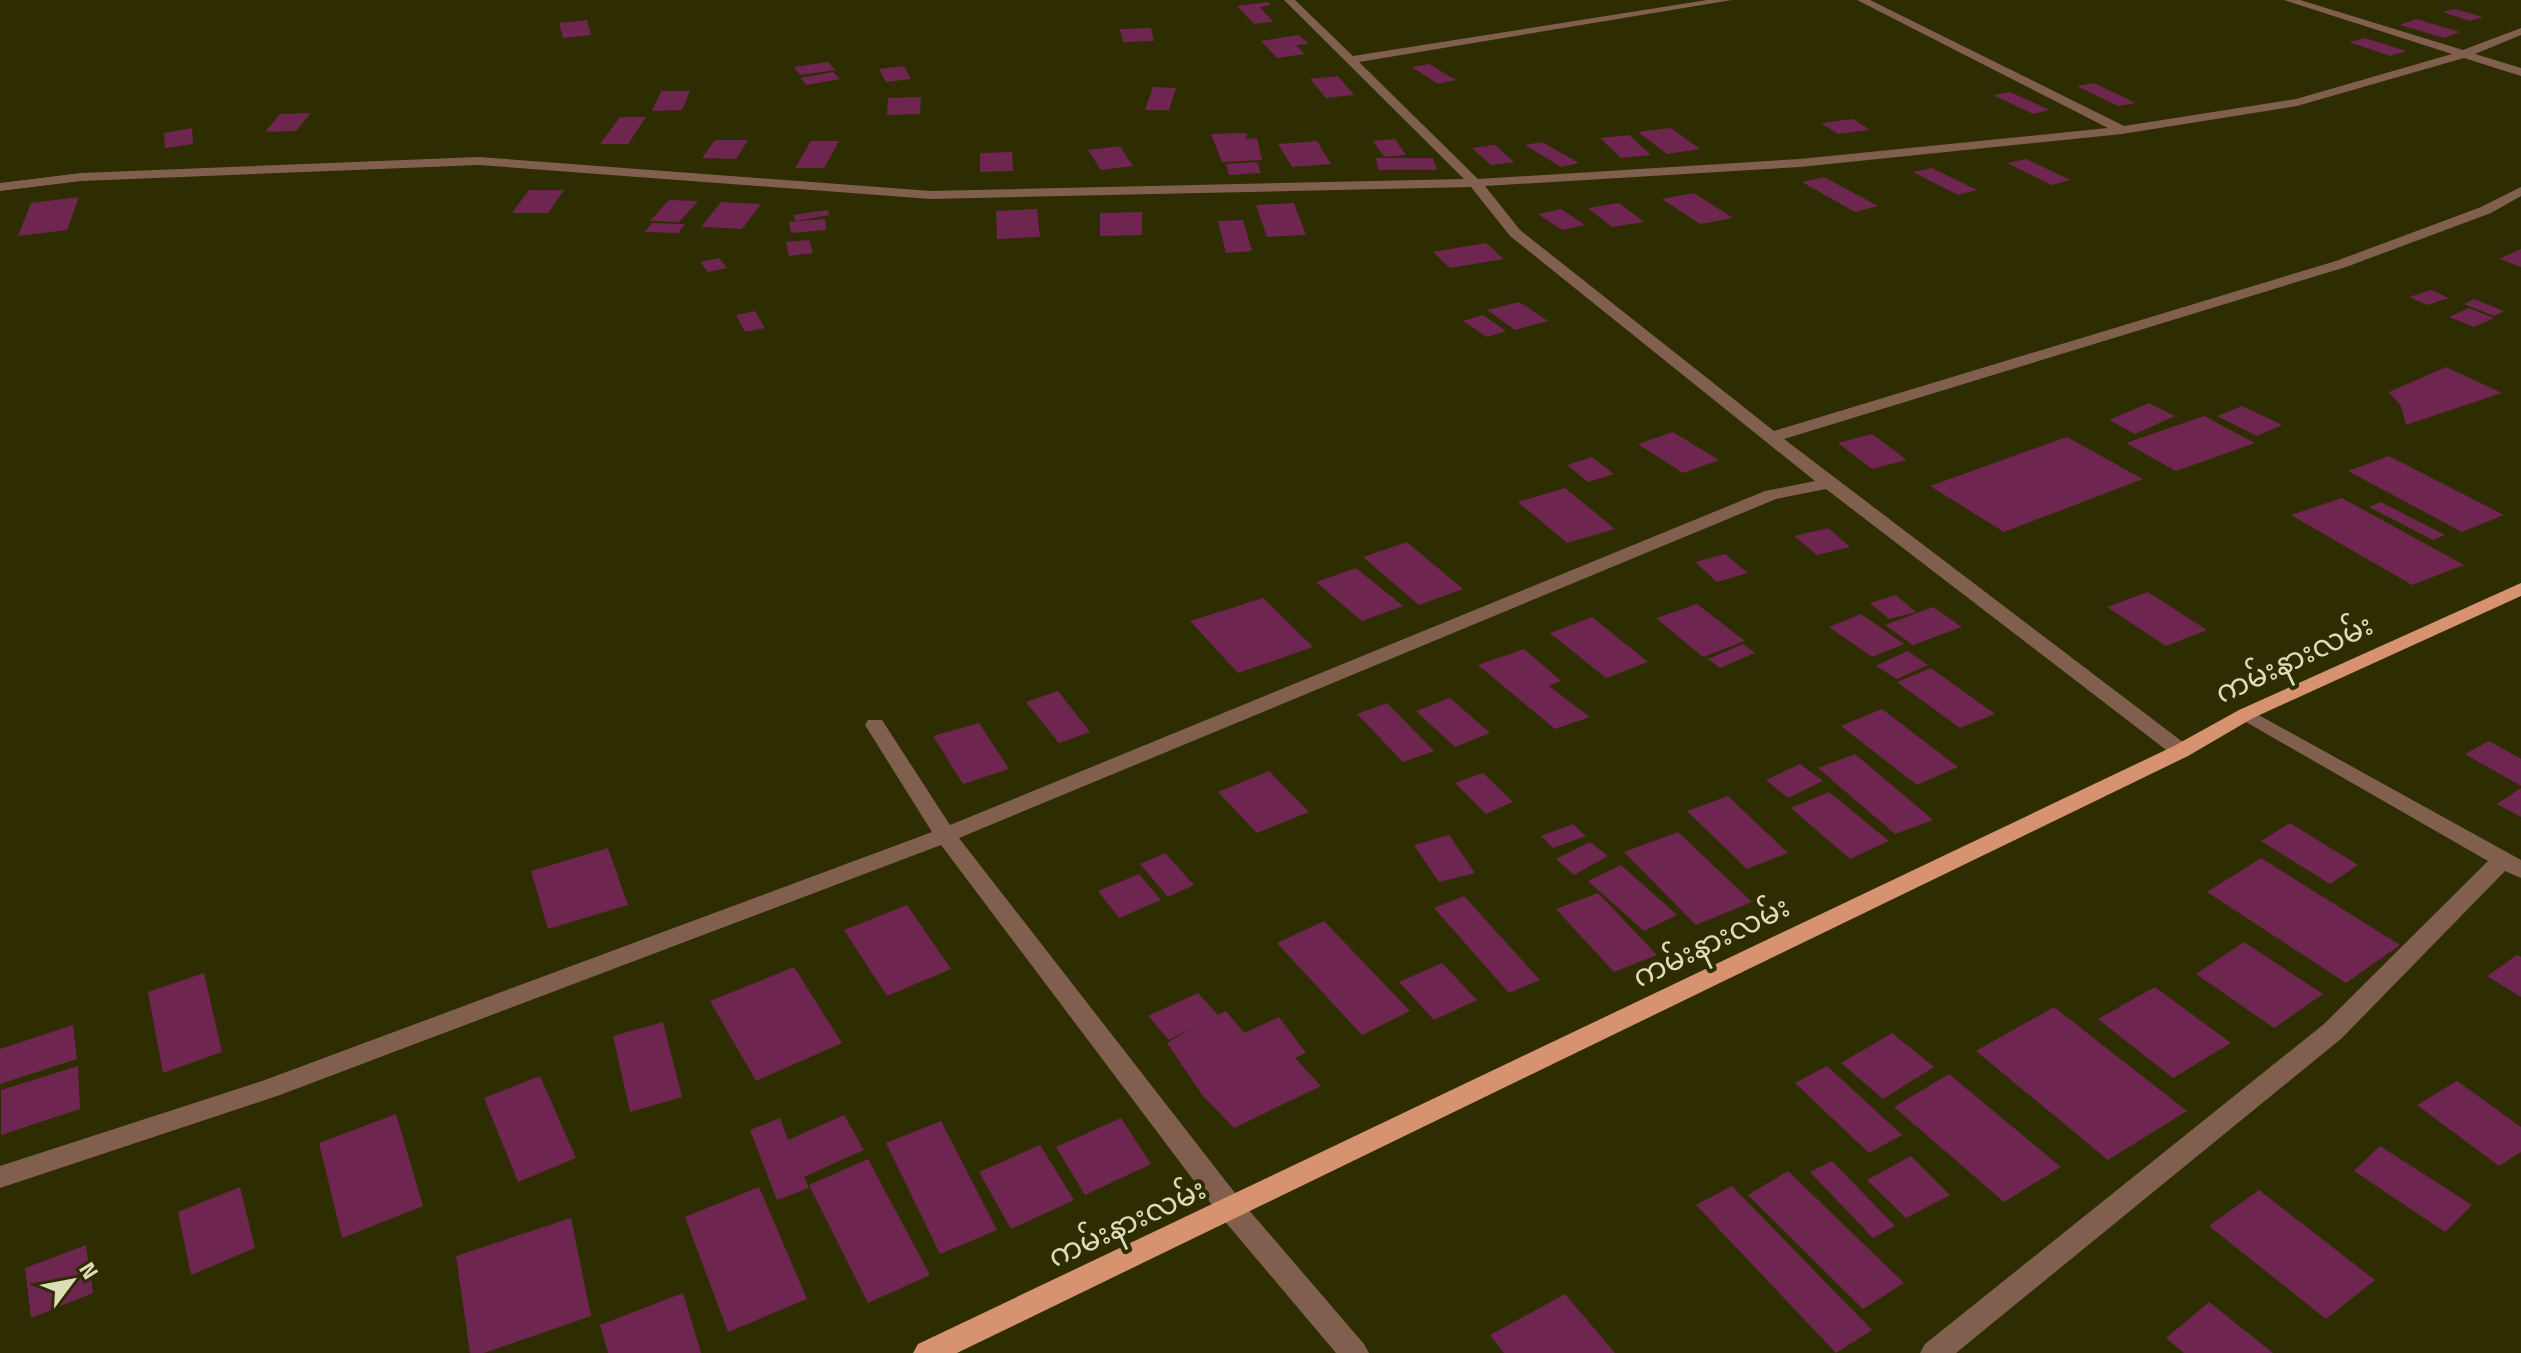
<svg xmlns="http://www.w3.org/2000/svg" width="2521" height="1353" viewBox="0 0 2521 1353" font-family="'Titillium Web','Noto Sans Myanmar',sans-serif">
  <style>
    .building { fill: #6e2650 }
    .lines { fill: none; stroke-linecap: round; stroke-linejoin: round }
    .street { fill: #815f4f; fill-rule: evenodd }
    .primary { fill: #d79370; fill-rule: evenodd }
    .labels { text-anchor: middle; stroke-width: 8; stroke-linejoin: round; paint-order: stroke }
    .street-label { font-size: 30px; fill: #ddddb7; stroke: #2e2c01 }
  </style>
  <rect width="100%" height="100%" fill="#2e2c01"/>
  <g class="building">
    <polygon points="1268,2 1271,5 1260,7 1273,22 1254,24 1237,6"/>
    <polygon points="2455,9 2483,17 2470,21 2443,12"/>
    <polygon points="2416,19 2460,32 2444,38 2400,25"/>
    <polygon points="587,20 591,35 563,38 559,23"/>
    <polygon points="1151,28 1154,41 1123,42 1120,29"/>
    <polygon points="1298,35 1309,44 1296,45 1305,54 1277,58 1261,41"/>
    <polygon points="2365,38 2406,51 2390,56 2349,42"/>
    <polygon points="828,62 835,70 800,75 794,67"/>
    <polygon points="1429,64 1456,80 1438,84 1412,67"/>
    <polygon points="904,66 911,79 886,82 879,69"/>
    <polygon points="833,72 840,79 807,85 800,78"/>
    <polygon points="1338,76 1354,95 1326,98 1310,79"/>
    <polygon points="2094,83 2136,103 2118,106 2077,86"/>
    <polygon points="1153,87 1176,88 1169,110 1145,110"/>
    <polygon points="661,91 690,91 682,110 652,111"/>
    <polygon points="2010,92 2050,110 2033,114 1993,95"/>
    <polygon points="921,97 920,114 887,115 888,98"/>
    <polygon points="311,113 296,131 265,132 280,114"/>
    <polygon points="620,117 646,117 628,144 600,144"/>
    <polygon points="1853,119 1870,130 1838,134 1821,123"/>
    <polygon points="192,128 193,144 165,148 164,133"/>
    <polygon points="1671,128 1700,149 1667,154 1638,132"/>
    <polygon points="1247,133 1246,139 1257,138 1262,160 1222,162 1211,134"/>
    <polygon points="1629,135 1651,155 1621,158 1600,138"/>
    <polygon points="1395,139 1406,155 1384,157 1373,141"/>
    <polygon points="715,140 748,140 736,159 702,158"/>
    <polygon points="811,141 839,141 824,168 795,168"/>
    <polygon points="1317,141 1331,164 1292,167 1278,144"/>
    <polygon points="1542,142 1579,163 1561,167 1525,145"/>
    <polygon points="1495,145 1514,162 1491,165 1472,148"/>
    <polygon points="1120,146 1133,166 1101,170 1088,150"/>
    <polygon points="1012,152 1013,171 980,172 980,153"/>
    <polygon points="1376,158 1433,158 1437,170 1378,170"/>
    <polygon points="2026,159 2070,180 2052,185 2007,163"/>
    <polygon points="1257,162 1261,173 1229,175 1226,164"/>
    <polygon points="1932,168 1977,190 1958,195 1913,172"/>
    <polygon points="1824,177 1878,206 1855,212 1802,182"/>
    <polygon points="529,190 564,190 548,213 512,213"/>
    <polygon points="1694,193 1733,218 1700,224 1662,199"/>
    <polygon points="79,197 67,230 18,236 31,203"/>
    <polygon points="669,200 698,201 679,222 650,221"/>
    <polygon points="721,202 761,204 742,229 701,227"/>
    <polygon points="1294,203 1306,235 1267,237 1256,205"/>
    <polygon points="1619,203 1644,222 1612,227 1588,208"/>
    <polygon points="1037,209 1040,237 997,239 996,211"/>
    <polygon points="1561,209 1585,225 1562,230 1538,214"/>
    <polygon points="827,210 830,215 796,221 793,215"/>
    <polygon points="1142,212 1142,235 1100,236 1100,213"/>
    <polygon points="825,219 826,230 791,233 789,222"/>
    <polygon points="1243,220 1252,251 1226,253 1218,221"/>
    <polygon points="652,223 682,224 685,224 678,233 645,232"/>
    <polygon points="809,240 813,253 789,256 786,242"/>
    <polygon points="1486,243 1504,259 1450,268 1433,252"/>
    <polygon points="2521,249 2521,267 2499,259"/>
    <polygon points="719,258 727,268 708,272 700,262"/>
    <polygon points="2431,290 2449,298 2427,305 2409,297"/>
    <polygon points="2474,299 2504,311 2494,316 2464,304"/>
    <polygon points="1519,302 1548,321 1515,330 1487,310"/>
    <polygon points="2469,308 2494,318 2474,327 2449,317"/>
    <polygon points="755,311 765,328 745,332 736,315"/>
    <polygon points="1483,315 1506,331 1487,337 1463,321"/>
    <polygon points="2446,367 2502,393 2406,425 2401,406 2389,392"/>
    <polygon points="2149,403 2175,416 2135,434 2109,420"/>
    <polygon points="2242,406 2282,425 2257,436 2217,416"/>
    <polygon points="2204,416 2255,443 2176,471 2126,443"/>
    <polygon points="1673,432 1719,460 1683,473 1638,444"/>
    <polygon points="1872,434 1907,460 1872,469 1838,443"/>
    <polygon points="2067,437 2143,479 2004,532 1930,486"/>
    <polygon points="2389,456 2504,515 2462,532 2348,471"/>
    <polygon points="1592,457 1614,474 1588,482 1567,465"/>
    <polygon points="1565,488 1615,529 1567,543 1518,502"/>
    <polygon points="2342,498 2464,565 2412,585 2291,515"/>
    <polygon points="2381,502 2445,535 2433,540 2369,507"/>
    <polygon points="1828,528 1850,547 1817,555 1794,536"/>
    <polygon points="1407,542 1463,589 1419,605 1363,557"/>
    <polygon points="1725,554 1748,573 1717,582 1695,562"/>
    <polygon points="1356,568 1403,606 1362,621 1316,582"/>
    <polygon points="2148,592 2207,630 2166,646 2107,607"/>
    <polygon points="1896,595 1916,612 1889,619 1870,603"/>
    <polygon points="1263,598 1313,647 1238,673 1190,621"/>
    <polygon points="1697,604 1745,641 1703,657 1656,618"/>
    <polygon points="1933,607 1962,627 1913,645 1885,625"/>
    <polygon points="1861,614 1904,644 1872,657 1829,627"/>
    <polygon points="1592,617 1648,662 1606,678 1550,633"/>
    <polygon points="1743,644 1755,653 1720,668 1708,659"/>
    <polygon points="1524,649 1561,681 1549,686 1590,717 1555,729 1478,665"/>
    <polygon points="1907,651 1928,665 1897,679 1876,666"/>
    <polygon points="1931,668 1995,714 1960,728 1897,682"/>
    <polygon points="1058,691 1090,732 1059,743 1026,702"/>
    <polygon points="1450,698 1490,733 1455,747 1416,711"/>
    <polygon points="1387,703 1434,751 1403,762 1357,714"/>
    <polygon points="1882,709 1958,767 1917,785 1841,726"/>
    <polygon points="979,723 1009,769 963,784 933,736"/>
    <polygon points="2489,741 2521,759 2521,786 2465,754"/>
    <polygon points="1855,754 1933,820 1895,834 1818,768"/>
    <polygon points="1800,764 1823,781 1788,798 1766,780"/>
    <polygon points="1269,771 1309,812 1257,833 1218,792"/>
    <polygon points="1483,773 1513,802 1486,814 1455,783"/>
    <polygon points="2521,788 2521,817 2497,804"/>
    <polygon points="1829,792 1889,841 1850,859 1791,808"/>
    <polygon points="1728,796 1788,853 1747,869 1687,811"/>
    <polygon points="2290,823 2358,865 2330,884 2261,841"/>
    <polygon points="1573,824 1586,836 1553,848 1541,836"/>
    <polygon points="1678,832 1752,902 1696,925 1624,852"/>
    <polygon points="1449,835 1475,873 1439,882 1414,845"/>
    <polygon points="1590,842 1608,856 1574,875 1556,859"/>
    <polygon points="608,848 628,905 548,929 531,871"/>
    <polygon points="1165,853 1194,885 1168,897 1140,864"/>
    <polygon points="2261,858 2400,945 2346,983 2207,892"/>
    <polygon points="1621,865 1677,915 1644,931 1588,881"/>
    <polygon points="1139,874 1161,900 1119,918 1098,891"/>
    <polygon points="1598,893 1657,955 1614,972 1556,909"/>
    <polygon points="1464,896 1540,980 1509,993 1434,908"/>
    <polygon points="907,905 951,969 887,996 844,930"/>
    <polygon points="1324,921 1410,1011 1362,1035 1277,943"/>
    <polygon points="2244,942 2323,994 2274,1028 2196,974"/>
    <polygon points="2517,955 2521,957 2521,997 2487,976"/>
    <polygon points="1442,963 1477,1000 1434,1020 1399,982"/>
    <polygon points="794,967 842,1043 756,1081 710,1001"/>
    <polygon points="204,973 222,1052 163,1073 148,992"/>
    <polygon points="2155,987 2231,1043 2173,1078 2098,1019"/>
    <polygon points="1198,993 1218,1015 1226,1011 1244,1033 1279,1017 1306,1053 1295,1058 1321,1086 1234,1128 1203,1096 1167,1043 1194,1027 1169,1040 1148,1016"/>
    <polygon points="2054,1007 2187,1111 2108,1160 1976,1051"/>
    <polygon points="663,1022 682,1097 630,1112 613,1036"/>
    <polygon points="73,1025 77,1059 0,1084 0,1049"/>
    <polygon points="1892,1033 1934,1067 1883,1099 1841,1063"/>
    <polygon points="78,1066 80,1109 1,1135 1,1090"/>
    <polygon points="1827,1066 1902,1135 1869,1153 1795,1083"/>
    <polygon points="1949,1074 2061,1167 2004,1202 1894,1107"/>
    <polygon points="540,1076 576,1158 518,1182 484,1098"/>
    <polygon points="2457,1081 2521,1127 2521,1152 2499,1166 2417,1105"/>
    <polygon points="396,1114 423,1206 342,1238 319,1143"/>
    <polygon points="844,1115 864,1150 804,1177 809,1188 777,1200 750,1130 780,1118 788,1140"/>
    <polygon points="1121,1118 1151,1164 1085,1195 1056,1147"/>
    <polygon points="941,1121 997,1230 940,1254 886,1143"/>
    <polygon points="1040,1145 1074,1200 1011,1229 979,1172"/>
    <polygon points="2380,1146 2472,1205 2445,1232 2354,1171"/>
    <polygon points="1911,1156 1950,1195 1906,1218 1867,1180"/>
    <polygon points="868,1159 930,1275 868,1303 809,1185"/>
    <polygon points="1832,1161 1895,1226 1873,1238 1810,1172"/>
    <polygon points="1788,1171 1904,1283 1863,1309 1748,1195"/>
    <polygon points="1732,1186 1872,1330 1836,1353 1696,1205"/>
    <polygon points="240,1187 255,1248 191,1275 178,1212"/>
    <polygon points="759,1187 807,1299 728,1332 685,1217"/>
    <polygon points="2259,1190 2375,1280 2326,1319 2209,1226"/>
    <polygon points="571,1218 591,1316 484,1353 470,1353 456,1256"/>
    <polygon points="86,1245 93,1293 31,1318 25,1268"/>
    <polygon points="683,1293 701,1353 608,1353 600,1325"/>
    <polygon points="1565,1294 1615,1353 1504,1353 1490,1335"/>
    <polygon points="2209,1302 2273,1353 2184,1353 2166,1338"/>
  </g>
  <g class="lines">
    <g class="street">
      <polygon points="1284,0 1295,0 1353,56 1707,0 1732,0 1359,62 1478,179 1800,159 2108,128 1857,0 1870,0 2124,126 2296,99 2452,54 2284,0 2300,0 2463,50 2521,28 2521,35 2475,54 2521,68 2521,76 2464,58 2297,106 2122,134 1800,167 1485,186 1520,230 1774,431 2336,261 2481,207 2521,187 2521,196 2491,213 2346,267 1784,439 2188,746 2192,751 2188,756 2174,756 1826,489 1776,499 959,838 1242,1202 1364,1344 1369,1353 1336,1353 1222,1218 941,845 280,1095 0,1188 0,1166 262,1081 932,832 865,725 868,720 882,720 950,825 1765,491 1815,481 1510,236 1471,187 931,199 479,165 81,181 0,191 0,183 81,173 479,157 931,191 1464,179"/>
      <polygon points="2246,708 2521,860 2521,878 2505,871 2342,1038 1956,1353 1920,1353 1925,1344 2324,1024 2488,861 2239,718 2236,714 2239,710"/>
    </g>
    <polygon class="primary" points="2521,583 2521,596 2253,718 2188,756 957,1353 913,1353 918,1344 2174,746 2239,710"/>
  </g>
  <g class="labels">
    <g class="street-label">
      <text transform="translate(2294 659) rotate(-25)" y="10">ကမ်းနားလမ်း</text>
      <text transform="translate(1711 942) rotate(-26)" y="10">ကမ်းနားလမ်း</text>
      <text transform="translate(1127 1223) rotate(-25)" y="10">ကမ်းနားလမ်း</text>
    </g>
  </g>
  <g transform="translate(72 1281) rotate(58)" stroke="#2e2c01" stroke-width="6" paint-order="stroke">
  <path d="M0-6L14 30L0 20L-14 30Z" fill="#ddddb7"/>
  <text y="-12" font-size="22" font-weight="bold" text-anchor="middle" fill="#ddddb7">N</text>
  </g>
</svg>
